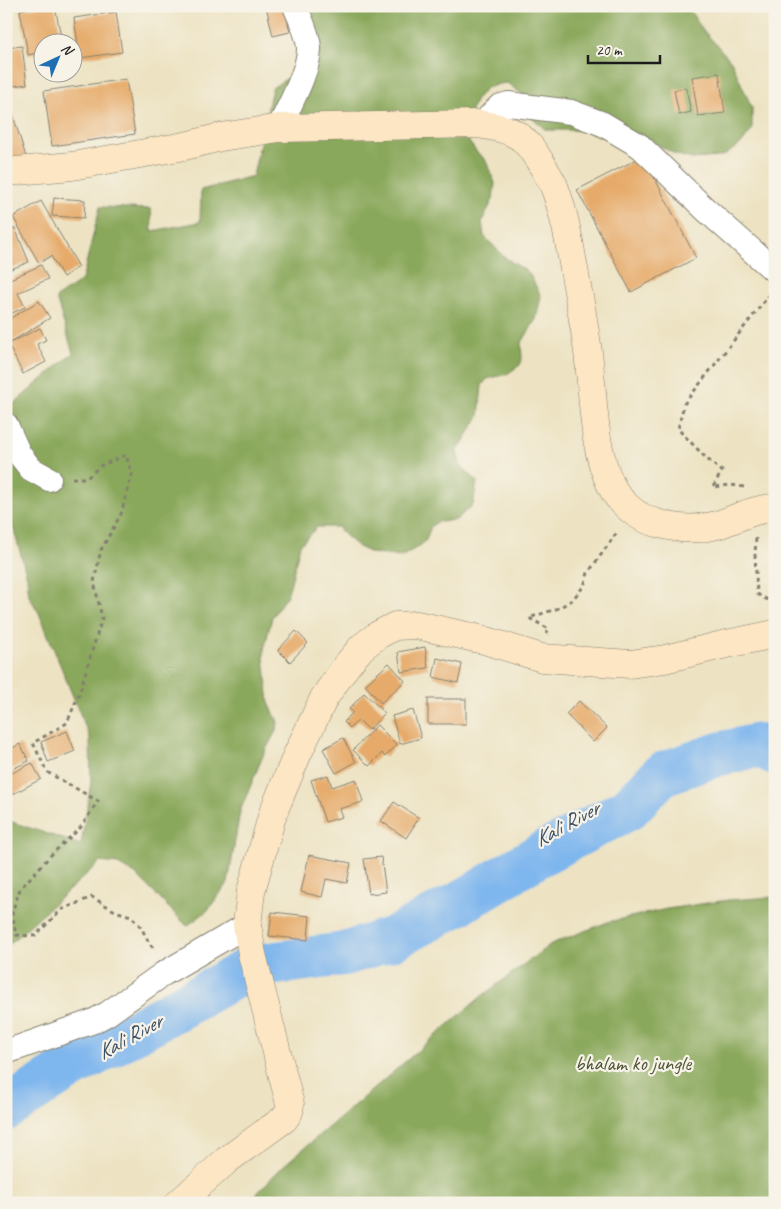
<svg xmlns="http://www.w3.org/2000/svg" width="781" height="1209" viewBox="0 0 781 1209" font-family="Caveat,sans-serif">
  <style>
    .forest { fill: #8aa85b; stroke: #53623c }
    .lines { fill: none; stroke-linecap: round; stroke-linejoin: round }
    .river { stroke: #7eb6ee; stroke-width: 44 }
    .building { fill: #e6ab6b }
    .street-casing { stroke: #848070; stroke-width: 26 }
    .secondary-casing { stroke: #848070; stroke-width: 29 }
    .path { stroke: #848070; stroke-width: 3; stroke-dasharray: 4 4; stroke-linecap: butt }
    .street { stroke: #fff; stroke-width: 24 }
    .secondary { stroke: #fce6c4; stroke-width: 28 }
    .labels { text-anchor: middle; stroke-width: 4.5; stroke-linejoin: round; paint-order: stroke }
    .park-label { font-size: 21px; fill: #4f5636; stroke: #f7f3e8 }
    .water-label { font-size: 22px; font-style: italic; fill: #3e5266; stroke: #f7f3e8 }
  </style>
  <rect width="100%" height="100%" fill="#f7f3e8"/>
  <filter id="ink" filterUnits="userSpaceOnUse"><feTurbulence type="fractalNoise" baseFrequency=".02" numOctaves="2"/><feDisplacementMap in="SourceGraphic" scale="10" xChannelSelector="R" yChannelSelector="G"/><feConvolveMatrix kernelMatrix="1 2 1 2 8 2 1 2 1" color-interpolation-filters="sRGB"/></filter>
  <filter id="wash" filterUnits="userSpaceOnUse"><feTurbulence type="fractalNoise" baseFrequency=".0096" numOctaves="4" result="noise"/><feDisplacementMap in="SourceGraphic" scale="20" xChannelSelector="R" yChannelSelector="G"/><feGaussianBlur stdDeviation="1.12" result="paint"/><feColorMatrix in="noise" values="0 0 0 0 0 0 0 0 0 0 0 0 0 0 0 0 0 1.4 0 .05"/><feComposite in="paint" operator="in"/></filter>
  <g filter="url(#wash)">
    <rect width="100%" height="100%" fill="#ede3c3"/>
    <g class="forest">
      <polygon points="303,6 687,6 702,29 731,61 752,108 752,130 742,143 725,155 719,157 692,159 674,154 650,140 631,133 597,136 585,130 546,130 526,113 522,94 507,83 499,84 486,88 476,99 464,127 469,142 478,154 485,159 495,183 493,199 482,222 484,236 504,257 529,273 541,296 536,319 521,344 522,358 520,365 507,374 487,379 482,385 479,416 457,452 460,465 477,481 473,505 466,511 456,520 437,522 431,526 426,540 421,545 401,557 371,553 358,547 341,532 339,527 317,527 300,545 290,586 287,595 272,617 264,650 264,657 269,703 278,722 277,729 265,751 240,811 228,883 207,911 187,926 134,873 118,864 100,862 6,947 6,820 81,845 91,782 90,738 39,613 29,596 27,577 6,501 6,420 11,406 73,353 56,298 82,280 100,207 151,209 152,231 200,222 201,190 253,176 272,88 297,72"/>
      <polygon points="775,897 775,1203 248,1203 282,1167 482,996 551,944 608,922 667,909 728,900"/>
    </g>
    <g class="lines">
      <polyline class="river" points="6,1109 68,1069 254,966 344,954 394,938 458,904 543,853 628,809 662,774 719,754 759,745 775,753"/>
    </g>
    <g id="blocks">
      <g class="building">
        <polygon points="39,6 55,6 62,42 42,42 42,52 28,55 20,10"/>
        <polygon points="266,6 284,6 290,32 273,36"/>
        <polygon points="116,12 122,52 80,58 74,18"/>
        <polygon points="22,46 27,84 6,87 6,48"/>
        <polygon points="719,73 725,113 698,116 692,77"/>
        <polygon points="126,79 135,134 52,146 44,91"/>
        <polygon points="686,88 691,112 679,115 674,90"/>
        <polygon points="11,109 27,160 6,166 6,110"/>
        <polygon points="643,156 696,258 631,292 577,190"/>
        <polygon points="54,198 85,200 84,218 52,216"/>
        <polygon points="41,201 79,267 63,277 51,256 39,263 13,217"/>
        <polygon points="15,228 29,262 6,271 6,232"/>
        <polygon points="41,265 48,279 18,293 25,307 8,315 6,311 6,281"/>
        <polygon points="39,301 50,318 9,343 6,338 6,321"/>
        <polygon points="40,328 46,340 37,344 46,362 23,374 8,344"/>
        <polygon points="296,631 308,643 290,662 278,650"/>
        <polygon points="425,647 428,668 401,672 398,652"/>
        <polygon points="437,658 462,664 458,683 433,677"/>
        <polygon points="389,663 405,681 381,703 365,685"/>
        <polygon points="364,693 385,713 369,730 359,720 350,728 344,722 353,712 349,709"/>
        <rect x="428" y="699" width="38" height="25"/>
        <polygon points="579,701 607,728 593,742 566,714"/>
        <polygon points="413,710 421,738 400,744 392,716"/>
        <polygon points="377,725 397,745 385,757 382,753 369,766 353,750"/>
        <polygon points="67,731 75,751 48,762 41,742"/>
        <polygon points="343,738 356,762 336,773 323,749"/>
        <polygon points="20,744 29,761 6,772 6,751"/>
        <polygon points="32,763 41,779 11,795 6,787 6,776"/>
        <polygon points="328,775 332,787 356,779 363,802 339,809 342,817 325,822 311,780"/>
        <polygon points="394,802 419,818 406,838 381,821"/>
        <polygon points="309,855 351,863 347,883 326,879 322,897 301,892"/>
        <polygon points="381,857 386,892 369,894 364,859"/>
        <polygon points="272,912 310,916 308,940 269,936"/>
      </g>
    </g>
  </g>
  <g filter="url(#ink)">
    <use href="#blocks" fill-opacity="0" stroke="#848070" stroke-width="1"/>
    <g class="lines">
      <g class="street-casing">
        <g id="street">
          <polyline points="493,126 490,122 490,116 499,107 508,104 571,112 603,124 640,146 705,209 775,271"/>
          <path d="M279,128C288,108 310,69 309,47C308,33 300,19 295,6"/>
          <polyline points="6,425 19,454 31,469 49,479"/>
          <polyline points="6,1052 94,1021 107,1014 163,974 247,925"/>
        </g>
      </g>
      <g class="secondary-casing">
        <g id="secondary">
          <path d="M6,172L72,166L185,146L221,137L279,128L477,124C489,126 502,127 513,133C527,139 535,154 543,166C546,173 551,179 554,186C566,217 571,253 577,286C582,314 588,343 590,372C594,408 594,449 610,483C618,502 637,518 657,523C676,529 698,530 717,525C737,519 754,508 775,508"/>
          <polyline points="179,1203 227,1160 284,1119 289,1112 290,1104 252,954 247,925 251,891 273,813 297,755 324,698 346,666 362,647 378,635 395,626 417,625 484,640 542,658 630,664 665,659 722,645 775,634"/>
        </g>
      </g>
      <g class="path">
        <polyline points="72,478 87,478 100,466 126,455 132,474 121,514 101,550 94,582 102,618 79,694 67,723 33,743 47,772 98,801 81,827 51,855 20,889 12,912 16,935 35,936 61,910 92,897 115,911 131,916 141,927 149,943 155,950"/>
        <polyline points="744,487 731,485 713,487 722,471 707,459 678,429 684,404 770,294"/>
        <polyline points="756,538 755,554 757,594 775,604"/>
        <polyline points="546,634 549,629 529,618 559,608 572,600 584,586 588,573 618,531"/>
      </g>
      <use href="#street" class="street"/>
      <use href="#secondary" class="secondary"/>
    </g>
  </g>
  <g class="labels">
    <g class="park-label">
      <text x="633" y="1070">bhalam ko jungle</text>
    </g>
    <g class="water-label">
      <text transform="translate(566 823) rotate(-29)" y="8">Kali River</text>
      <text transform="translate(129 1036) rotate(-29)" y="8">Kali River</text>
    </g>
  </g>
  <rect width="781" height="1209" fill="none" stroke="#f7f3e8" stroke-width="25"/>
  <g transform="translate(58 58) rotate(44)"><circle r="24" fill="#f7f3e8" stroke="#9f9d96"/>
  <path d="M0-4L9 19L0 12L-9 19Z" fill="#1f6fb2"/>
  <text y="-8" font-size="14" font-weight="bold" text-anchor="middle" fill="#1c1c1c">N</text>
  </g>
  <path d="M588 55v8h72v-8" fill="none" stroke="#1c1c1c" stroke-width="2.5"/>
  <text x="596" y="55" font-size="15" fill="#1c1c1c" stroke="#f7f3e8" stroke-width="4" paint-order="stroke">20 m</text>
</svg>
